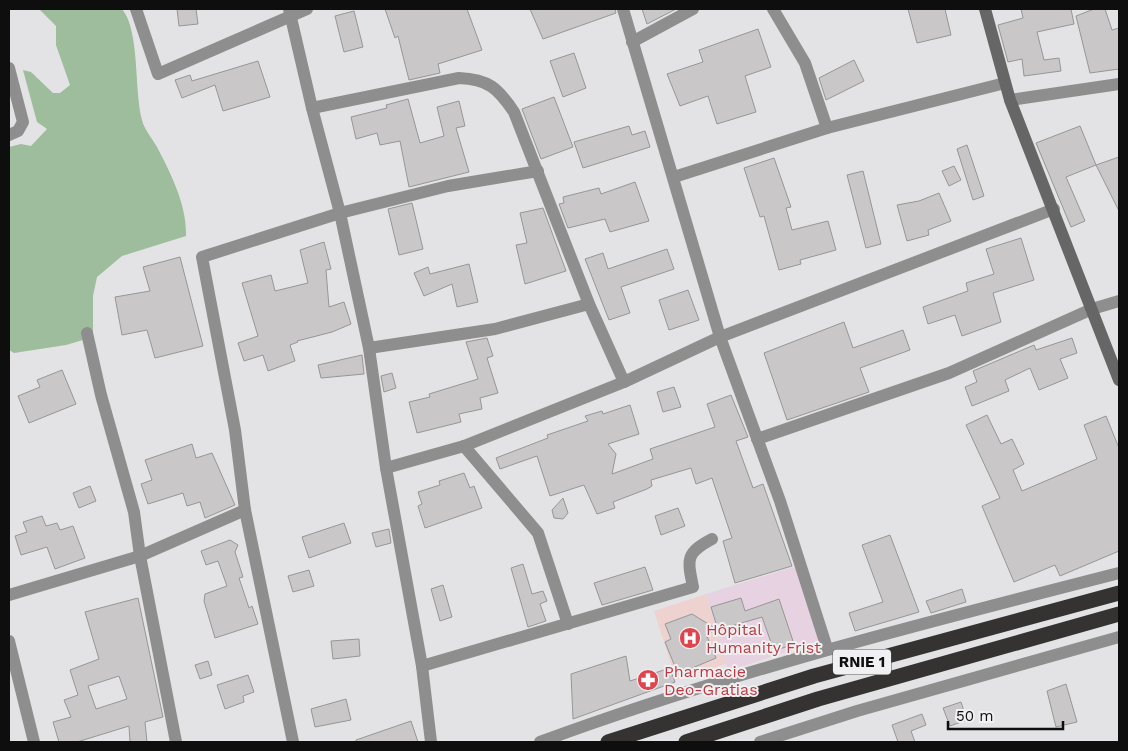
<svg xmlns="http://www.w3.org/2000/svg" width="1128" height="751" viewBox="0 0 1128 751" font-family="'Work Sans',sans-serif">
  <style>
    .commercial { fill: #e7d2e1 }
    .medical { fill: #edd2d0 }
    .green { fill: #9dbd9d }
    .building { fill: #c9c7c8; stroke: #979697; fill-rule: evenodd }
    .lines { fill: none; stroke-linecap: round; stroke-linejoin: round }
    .street { stroke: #8f8e8e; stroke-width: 12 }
    .secondary { stroke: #676666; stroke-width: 12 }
    .highway { stroke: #343332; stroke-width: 15 }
    .labels { text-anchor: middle; stroke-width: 4; stroke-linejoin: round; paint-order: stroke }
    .shield { fill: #f0f0f2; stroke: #525253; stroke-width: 1 }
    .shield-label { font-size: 15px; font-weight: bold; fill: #0e0e0f }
    .health-label { font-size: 16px; fill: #be3a42; stroke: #f0f0f2; text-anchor: start }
  </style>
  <rect width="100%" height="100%" fill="#e3e3e5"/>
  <polygon class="commercial" points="800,565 822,640 728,671 706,594"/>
  <polygon class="medical" points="706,594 726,664 676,680 654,611"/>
  <path class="green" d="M39,9H122C140,30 134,91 142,120C144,129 152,138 157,147C171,174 187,205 186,236L122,256L97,277L93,296V337L66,345L14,353L9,350V147L21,144L31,146L47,129L37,122L23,70L31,72L53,93H60L70,85L56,45V26Z"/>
  <g class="building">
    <polygon points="177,9 196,9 198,24 179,26"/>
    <polygon points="385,9 467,9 482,50 438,64 440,73 409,80 398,36 395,38"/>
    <polygon points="530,9 615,9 616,13 543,39"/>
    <polygon points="642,9 676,9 647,24"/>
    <polygon points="908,9 945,9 951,35 917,43"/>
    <polygon points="1021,9 1071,9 1074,24 1037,32 1044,60 1059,58 1061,71 1024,76 1022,59 1008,62 998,25 1023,18"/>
    <polygon points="1094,9 1105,9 1112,30 1119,28 1119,69 1090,73 1076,16"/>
    <polygon points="354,11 363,47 344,52 335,16"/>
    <polygon points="758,29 771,67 745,76 756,112 717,124 708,96 680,106 667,74 703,62 699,50"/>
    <polygon points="574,53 586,88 563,97 550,61"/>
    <polygon points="854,60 864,81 826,100 819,78"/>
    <polygon points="258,61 270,97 223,111 215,85 182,98 175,80 190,75 192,81"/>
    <polygon points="554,97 573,147 541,159 522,109"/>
    <polygon points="408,99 420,143 444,136 437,107 459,101 465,126 456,128 469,172 409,187 400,141 380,145 377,133 356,139 351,117 387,108 386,105"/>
    <polygon points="629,126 632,135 645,131 650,147 583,168 574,142"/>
    <polygon points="1080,126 1096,165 1066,177 1085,221 1071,227 1036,143"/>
    <polygon points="967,145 984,196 973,200 957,149"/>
    <polygon points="1119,157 1119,211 1096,165"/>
    <polygon points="774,158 791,207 786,208 792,230 828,221 836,250 800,260 801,264 779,270 764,216 760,217 744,168"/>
    <polygon points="954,166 961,180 949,186 942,171"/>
    <polygon points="863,171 881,244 866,248 847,175"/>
    <polygon points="635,182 649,221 610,232 605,219 568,228 559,204 564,203 563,197 599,188 601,194"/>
    <polygon points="939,193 951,221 928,230 929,235 907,241 897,205 919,201"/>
    <polygon points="412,203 423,249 399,255 388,209"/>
    <polygon points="543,208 566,271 525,284 516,245 527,243 520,213"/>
    <polygon points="1021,238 1034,280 993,293 1001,322 962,336 955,315 928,324 923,307 968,291 966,283 994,274 986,249"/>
    <polygon points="324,242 331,269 326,270 329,307 344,302 351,324 332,332 297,341 298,342 290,345 295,361 268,371 263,355 244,361 238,343 258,336 242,283 271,275 275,291 308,283 300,250"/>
    <polygon points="667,249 674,269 621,287 630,313 609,320 585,259 603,253 608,269"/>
    <polygon points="180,257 203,346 155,358 147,330 122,335 115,297 150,291 143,267"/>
    <polygon points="469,264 478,302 457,307 452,284 424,296 414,273 428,267 430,274"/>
    <polygon points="688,290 699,320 669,330 659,300"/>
    <polygon points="844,322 853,348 903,330 910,350 860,368 869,392 787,420 764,353"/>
    <polygon points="487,338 493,356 487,358 498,393 480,398 482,409 459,414 461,422 417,433 409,402 430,397 429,394 478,379 466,342"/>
    <polygon points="1072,338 1077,353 1060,359 1068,378 1039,390 1030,368 1005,380 1009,391 972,406 965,387 977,382 973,371 1034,345 1036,350"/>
    <polygon points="362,355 364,374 321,378 318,365"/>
    <polygon points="62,370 76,404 29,423 18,396 40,387 37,380"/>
    <polygon points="392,373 396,388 384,392 381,376"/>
    <polygon points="674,387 681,407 663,412 657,392"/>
    <polygon points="731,395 748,437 736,441 753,488 763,484 792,566 735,583 723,541 732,538 712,478 696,484 691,468 651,480 652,486 647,489 613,502 615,508 597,514 584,485 550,496 537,456 500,469 496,458 548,438 547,435 588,421 585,416 602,411 603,414 630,405 639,434 608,444 616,454 612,474 653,459 650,449 715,427 707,404"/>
    <polygon points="987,415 1001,444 1012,439 1024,464 1013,470 1022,491 1097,459 1084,425 1106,416 1119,448 1119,551 1060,576 1055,565 1014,582 982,506 1000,498 966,425"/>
    <polygon points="192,444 196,458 212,453 235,505 205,518 200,502 187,506 183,493 148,504 141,484 152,480 145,460"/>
    <polygon points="464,473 470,488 474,486 482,508 425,528 418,506 422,504 418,492 440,485 439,481"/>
    <polygon points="90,486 96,501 79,508 73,493"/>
    <polygon points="563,498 568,513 563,519 554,518 552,510"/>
    <polygon points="678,508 685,526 661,535 655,516"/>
    <polygon points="42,516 46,526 57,523 60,530 73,526 85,558 55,569 47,547 21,555 15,536 27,532 23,522"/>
    <polygon points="344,523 351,543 309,558 302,537"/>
    <polygon points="389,529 391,543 376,547 372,533"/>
    <polygon points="890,535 919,612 855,631 849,613 883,602 862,545"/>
    <polygon points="230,540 238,545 235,552 243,577 239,578 249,608 252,606 258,624 215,638 204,601 205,594 227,586 218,561 206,565 201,551"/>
    <polygon points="523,564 532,594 543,591 547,601 540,604 546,621 528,627 511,568"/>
    <polygon points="645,567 653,590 602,605 594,583"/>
    <polygon points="309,570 314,586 293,592 288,576"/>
    <polygon points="443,585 452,617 440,621 431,589"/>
    <polygon points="962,589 966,602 931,613 926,601"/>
    <path d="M138,598L163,717L145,722L147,742H130L129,726L77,742H59L53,722L71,717L64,700L78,695L70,670L99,659L85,612ZM119,676L127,699L96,709L88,686Z"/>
    <polygon points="741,598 745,611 779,599 794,644 774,651 762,617 718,630 711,607"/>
    <polygon points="692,614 718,630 706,634 716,658 678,674 665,642 671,639 665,624"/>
    <polygon points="359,639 360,656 333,659 331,641"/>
    <polygon points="626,656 630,681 670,668 675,682 573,719 571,674"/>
    <polygon points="208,661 212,675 200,679 195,665"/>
    <polygon points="248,675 254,692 243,696 244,702 225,709 217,685"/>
    <polygon points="1066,684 1077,722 1056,727 1047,691"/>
    <polygon points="346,699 351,720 315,727 311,709"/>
    <polygon points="961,702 967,720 950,726 943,708"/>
    <polygon points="922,714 926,725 911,731 915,742 898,742 892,725"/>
    <polygon points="411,721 418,742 356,742 356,740"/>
  </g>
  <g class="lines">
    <g class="street">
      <polyline points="136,9 158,74 307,9"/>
      <polyline points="289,9 312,108 340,213 369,348 386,468 422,666 431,742"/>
      <polyline points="623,9 720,337 780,501 827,648"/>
      <polyline points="773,9 805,63 827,128"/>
      <polyline points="632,42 693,9"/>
      <polyline points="9,68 23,122 18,131 9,135"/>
      <polyline points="1010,100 1119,84"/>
      <path d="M312,108L459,78C488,79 498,88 514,112L589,304L624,382"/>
      <polyline points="674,177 827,128 1005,83"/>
      <polyline points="87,333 101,395 134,512 140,556 176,742"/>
      <polyline points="369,348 495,329 589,304"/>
      <polyline points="757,439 949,373 1092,309 1119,301"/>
      <polyline points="464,446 538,533 568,624"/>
      <polyline points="386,468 464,446 624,382 720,337 1054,209"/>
      <polyline points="9,595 140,556 245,510"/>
      <polyline points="9,641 34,742"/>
      <path d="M422,666L693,587C687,558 686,553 712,539"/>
      <polyline points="293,742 245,510 235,430 202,257 340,213 448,186 538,171"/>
      <path d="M540,742C730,672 923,623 1119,573"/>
      <polyline points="760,742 857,711 1119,637"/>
    </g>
    <polyline class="secondary" points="985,9 1010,100 1119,380"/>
    <g class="highway">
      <polyline points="608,742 814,676 1119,593"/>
      <polyline points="686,742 818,699 1119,614"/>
    </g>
  </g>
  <defs>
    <g id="hospital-disc" transform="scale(1.125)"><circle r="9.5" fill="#e0444e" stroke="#f0f0f2"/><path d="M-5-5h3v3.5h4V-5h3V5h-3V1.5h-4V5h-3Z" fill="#fff"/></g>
    <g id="pharmacy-disc" transform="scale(1.125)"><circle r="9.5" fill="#e0444e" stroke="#f0f0f2"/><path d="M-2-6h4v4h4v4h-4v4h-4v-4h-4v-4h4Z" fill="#fff"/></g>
  </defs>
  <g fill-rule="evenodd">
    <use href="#hospital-disc" x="690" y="638"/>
    <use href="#pharmacy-disc" x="648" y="680"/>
  </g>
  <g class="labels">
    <rect class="shield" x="833" y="649.5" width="58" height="25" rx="4"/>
    <g class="shield-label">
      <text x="862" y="667">RNIE 1</text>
    </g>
    <g class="health-label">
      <text x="706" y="635">Hôpital<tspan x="706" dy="18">Humanity Frist</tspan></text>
      <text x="664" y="677">Pharmacie<tspan x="664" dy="18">Deo-Gratias</tspan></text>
    </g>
  </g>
  <rect width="1128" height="751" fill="none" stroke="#0e0e0f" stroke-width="20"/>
  <path d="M948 721v8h115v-8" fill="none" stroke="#0e0e0f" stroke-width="2.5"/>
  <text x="956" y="721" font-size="15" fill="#0e0e0f" stroke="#f0f0f2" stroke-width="4" paint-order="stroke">50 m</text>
</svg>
